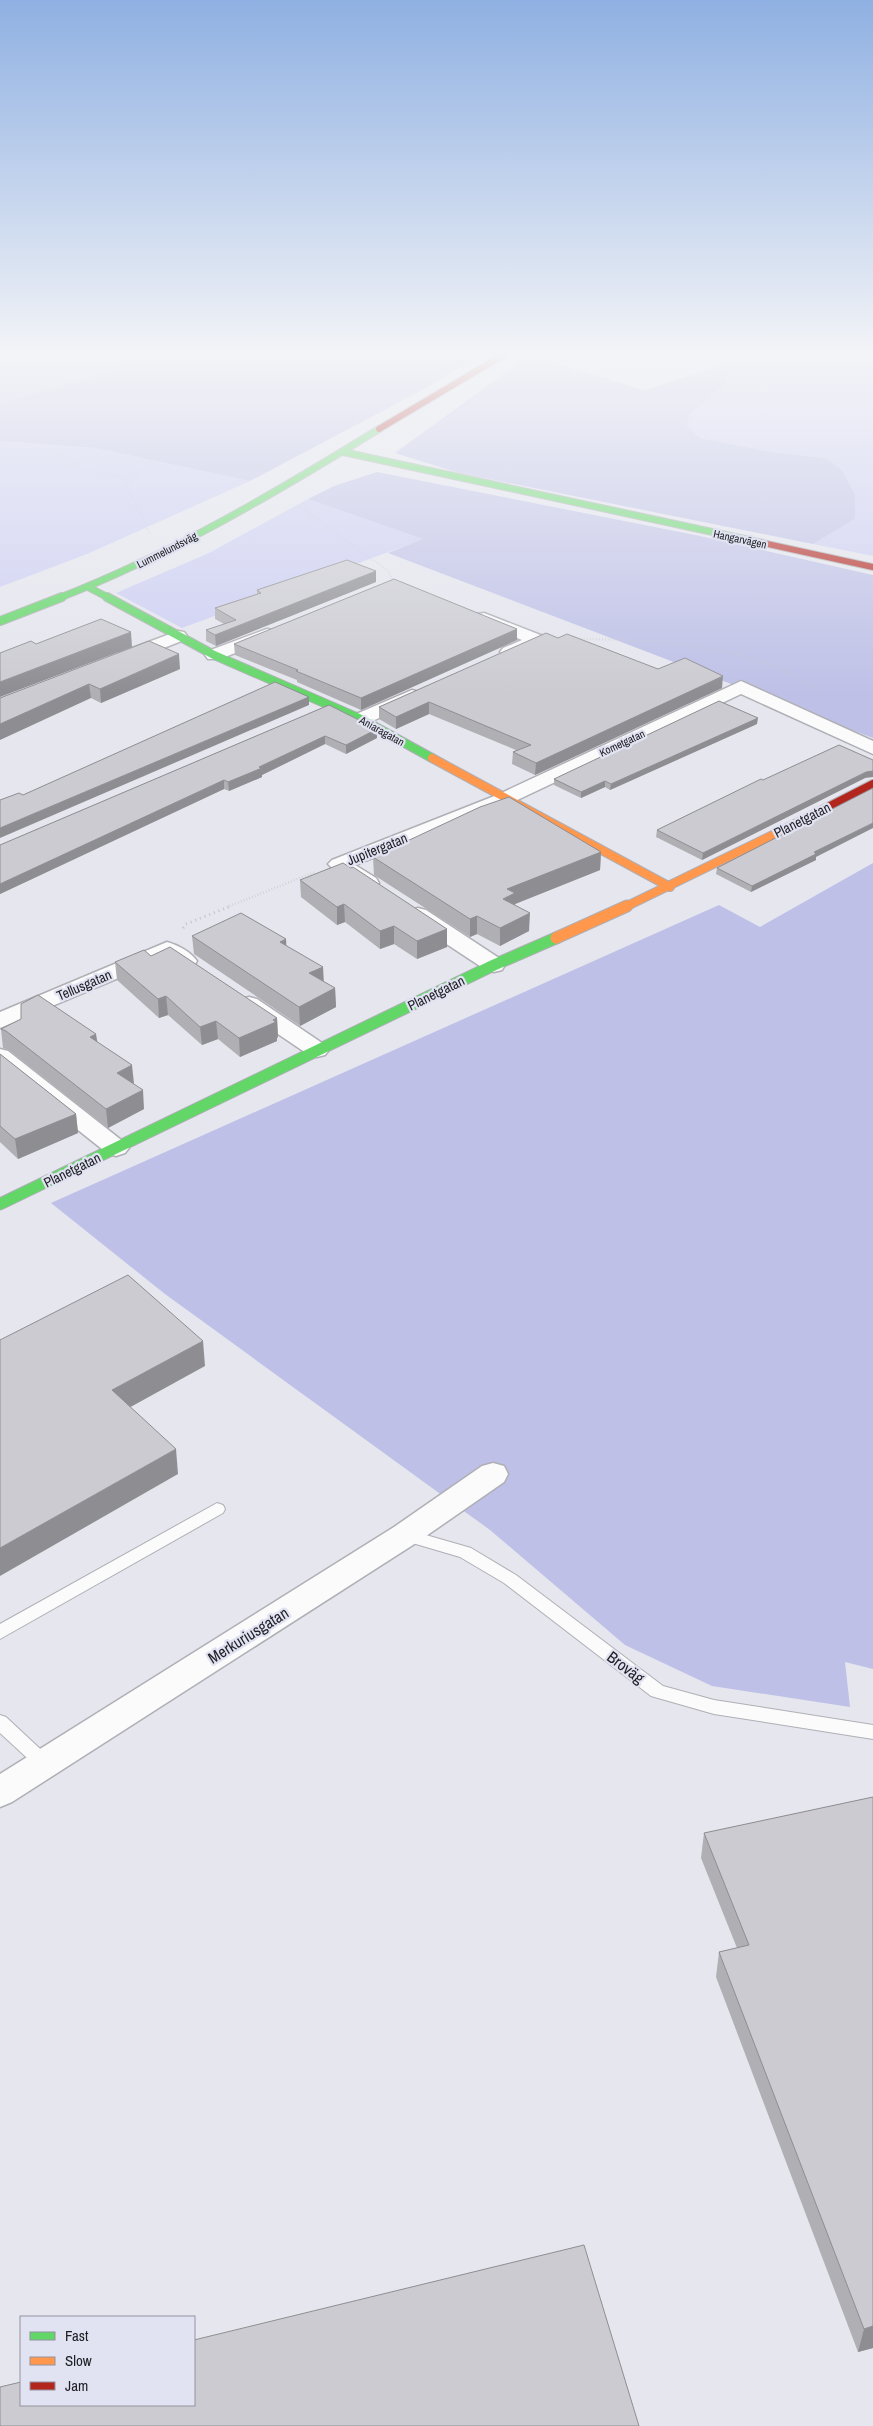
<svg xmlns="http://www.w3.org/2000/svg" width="873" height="2426" viewBox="0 0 873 2426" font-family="'Archivo Narrow',sans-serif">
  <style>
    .green { fill: #cccef3 }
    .forest { fill: #bec0e7 }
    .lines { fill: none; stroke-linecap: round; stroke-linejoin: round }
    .lane-casing { stroke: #afafb5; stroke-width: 2 }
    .street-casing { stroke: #afafb5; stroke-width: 3 }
    .fast-far2-casing { stroke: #afafb5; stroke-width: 8 }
    .fast-far1-casing { stroke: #afafb5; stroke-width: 10 }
    .fast-casing { stroke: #afafb5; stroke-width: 13 }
    .slow-far1-casing { stroke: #afafb5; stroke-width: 10 }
    .slow-casing { stroke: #afafb5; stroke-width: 13 }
    .jam-far1-casing { stroke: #afafb5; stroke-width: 8 }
    .jam-casing { stroke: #afafb5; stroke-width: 10 }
    .path-far2 { stroke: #c5c5c8; stroke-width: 2; stroke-dasharray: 0.5 2; stroke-linecap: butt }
    .path-far1 { stroke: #c5c5c8; stroke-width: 2.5; stroke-dasharray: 0.5 2.5; stroke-linecap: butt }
    .path { stroke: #c5c5c8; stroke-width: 3; stroke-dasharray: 1 4; stroke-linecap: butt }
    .lane { fill: #fbfbfc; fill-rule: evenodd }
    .street { fill: #fbfbfc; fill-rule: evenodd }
    .fast-far2 { stroke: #63d668; stroke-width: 6 }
    .fast-far1 { stroke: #63d668; stroke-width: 8 }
    .fast { stroke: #63d668; stroke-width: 11 }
    .slow-far1 { stroke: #ff974d; stroke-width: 8 }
    .slow { stroke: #ff974d; stroke-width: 11 }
    .jam-far1 { stroke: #b3261e; stroke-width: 6 }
    .jam { stroke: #b3261e; stroke-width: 8 }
    .wall { fill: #afafb4 }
    .shaded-wall { fill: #8e8e92 }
    .building { fill: #cbcbd1; stroke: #8e8e92 }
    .labels { text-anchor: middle; stroke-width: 4.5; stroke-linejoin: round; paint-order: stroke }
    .far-street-label { font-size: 11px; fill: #1e1e23; stroke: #e1e3f2 }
    .street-label { font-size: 14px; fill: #1e1e23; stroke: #e1e3f2 }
    .near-street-label { font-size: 16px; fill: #1e1e23; stroke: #e1e3f2 }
  </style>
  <rect width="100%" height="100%" fill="#e5e6ee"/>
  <g class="green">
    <polygon points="0,354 123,354 116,371 0,409"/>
    <polygon points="753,354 873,354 873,556 813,544 855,519 825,458 772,452 700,438 687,426 690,414 726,384 731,362"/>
    <polygon points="0,441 95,448 250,481 87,554 0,587"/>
    <polygon points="308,499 424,539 182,628 116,593 209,553"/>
  </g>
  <g class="forest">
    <polygon points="123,354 483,354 424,389 250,481 95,448 0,441 0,404 116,371"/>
    <polygon points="528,356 645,390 731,362 726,384 690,414 687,426 700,438 772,452 825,458 841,469 855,494 855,519 813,544 459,473 395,453"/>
    <polygon points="377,472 700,536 873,575 873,738 388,553 423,539 308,499 334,486"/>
    <polygon points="873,863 873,1669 845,1662 850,1707 712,1686 625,1645 490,1530 165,1294 51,1203 719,905 760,927"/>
  </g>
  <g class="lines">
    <g class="lane-casing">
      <g id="lane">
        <polygon points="217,1503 223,1505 225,1509 223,1513 0,1639 0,1624"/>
        <polygon points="405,1529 471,1548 516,1575 663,1686 714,1700 873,1725 873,1739 714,1714 651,1696 504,1583 460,1557 399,1539 397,1535 399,1531"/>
        <polygon points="0,1715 6,1717 51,1759 54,1764 51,1769 45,1771 39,1769 0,1733"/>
      </g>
    </g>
    <g class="street-casing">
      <g id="street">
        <polygon points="484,613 543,636 546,640 543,644 515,656 503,656 500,652 503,648 522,640 478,622 475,618 478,614"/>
        <polygon points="267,629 273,630 276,634 273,638 220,659 208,659 205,655 208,651"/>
        <polygon points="178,631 184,632 187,636 184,640 131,661 119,661 116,657 119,653"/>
        <path d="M741,681L873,741V754L741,694L511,803L355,865L376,878L379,883L376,888C359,892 345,877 332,868L328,864L332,860L497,795Z"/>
        <polygon points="412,690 419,692 421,696 419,700 368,723 354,723 352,719 354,715"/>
        <polygon points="418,908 426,910 502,960 505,965 502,970 494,972 486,970 410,920 407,915 410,910"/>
        <path d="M167,942C178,945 191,952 197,961L194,966C182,969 176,964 166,958L0,1028V1012Z"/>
        <polygon points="249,997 257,999 325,1045 329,1050 325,1055 317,1057 309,1055 241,1009 237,1004 241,999"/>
        <polygon points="0,1049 8,1051 125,1143 129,1148 125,1153 116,1156 107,1153 0,1068"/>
        <polygon points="493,1463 504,1466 508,1474 504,1482 416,1543 12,1802 0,1807 0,1774 394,1527 482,1466"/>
      </g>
    </g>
    <g class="fast-far2-casing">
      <g id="fast-far2">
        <polyline points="343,452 754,541"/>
        <polyline points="88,587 109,598"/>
        <path d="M59,598C172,554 275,493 379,429"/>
      </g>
    </g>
    <g class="fast-far1-casing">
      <g id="fast-far1">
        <polyline points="107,597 214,655 361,719 432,758"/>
        <polyline points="0,621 62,597"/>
      </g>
    </g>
    <g class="fast-casing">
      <polyline id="fast" points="0,1204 494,965 556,938"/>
    </g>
    <g class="slow-far1-casing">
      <g id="slow-far1">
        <polyline points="432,758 670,887"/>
        <polyline points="625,907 787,828"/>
      </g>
    </g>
    <g class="slow-casing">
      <polyline id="slow" points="556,938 627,906"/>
    </g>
    <g class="jam-far1-casing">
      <g id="jam-far1">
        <polyline points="379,429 505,354"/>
        <polyline points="754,541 873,567"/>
      </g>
    </g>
    <g class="jam-casing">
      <polyline id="jam" points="787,828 873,784"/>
    </g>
    <g class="path-far2">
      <path d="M85,354L98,371L94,377L100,388C117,393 140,402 140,422L164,438L149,450L151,462L126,485L150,534"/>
      <path d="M94,377L65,388L55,395L31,425V437C52,449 71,464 93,473C105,478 118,472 127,482"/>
      <polyline points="0,409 62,389"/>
      <polyline points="0,433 31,437"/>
      <polyline points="298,505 388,571 394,582"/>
    </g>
    <g class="path-far1">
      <path d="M575,639C643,639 732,643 794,675C805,681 815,689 825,697"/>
      <polyline points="227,907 315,872"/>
    </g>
    <polyline class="path" points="183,928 186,924 231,906"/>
    <use href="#lane" class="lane"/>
    <use href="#street" class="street"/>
    <use href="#fast-far2" class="fast-far2"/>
    <use href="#fast-far1" class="fast-far1"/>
    <use href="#fast" class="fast"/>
    <use href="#slow-far1" class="slow-far1"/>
    <use href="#slow" class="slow"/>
    <use href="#jam-far1" class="jam-far1"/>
    <use href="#jam" class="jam"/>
  </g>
  <g class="wall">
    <polygon points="376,582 216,646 206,641 206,630 224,624 215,619 215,608 257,594 257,590"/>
    <polygon points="558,638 658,669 722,688 535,775 512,764 513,752 516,750 429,714 396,729 379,719 379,707"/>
    <polygon points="517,640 361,710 297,682 297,680 235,655 234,644"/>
    <polygon points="180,669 101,703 91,698 0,698"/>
    <polygon points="329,705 377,729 377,738 346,754 325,744 262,775 262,777 229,791 224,789 0,894 0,845"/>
    <polygon points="757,724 610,790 605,787 581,798 554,785 554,779"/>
    <polygon points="865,778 702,860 656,837 657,830 763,780"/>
    <polygon points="601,852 600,870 515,904 529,931 500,946 477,934 470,937 374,875 373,857"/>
    <polygon points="816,857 816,860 751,892 716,874 717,868"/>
    <polygon points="300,880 447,929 447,947 417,959 394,944 380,949 345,922 337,925 301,897"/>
    <polygon points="192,936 286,939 286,945 323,981 335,988 336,1007 300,1026 194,954"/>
    <polygon points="151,956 277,1018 278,1037 277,1038 277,1041 240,1057 218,1039 202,1045 168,1015 159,1018 117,980 115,962"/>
    <polygon points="1,1029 97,1042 134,1084 144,1109 108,1128 9,1050 3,1048"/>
    <polygon points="0,1054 76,1114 78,1133 18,1159 0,1142"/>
    <polygon points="873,1797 873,2348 858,2352 716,1977 719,1952 737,1948 701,1858 704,1833"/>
  </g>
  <g class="shaded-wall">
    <polygon points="376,571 376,582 216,646 215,635"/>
    <polygon points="517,629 517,640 361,710 361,698"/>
    <polygon points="131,632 132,647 0,697 0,682"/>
    <polygon points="179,654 180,669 101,703 100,689"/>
    <polygon points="723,676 722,688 535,775 536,763"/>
    <polygon points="89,684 91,698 0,740 0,724"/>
    <polygon points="309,697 309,705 0,838 0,828"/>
    <polygon points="429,702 429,714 396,729 396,717"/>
    <polygon points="758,718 757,724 610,790 611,784"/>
    <polygon points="377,729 377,738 346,754 346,745"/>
    <polygon points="325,736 325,744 262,775 262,777 229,791 228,782"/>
    <polygon points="873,771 873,777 865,778 702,860 703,853 866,772"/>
    <polygon points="224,780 224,789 0,894 0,884"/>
    <polygon points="605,781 605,787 581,798 581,792"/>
    <polygon points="873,823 873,828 816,857 816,860 751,892 752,886 814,852"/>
    <polygon points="601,852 600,870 515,904 514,911 503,899 507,889"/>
    <polygon points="344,904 345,922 337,925 337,907"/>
    <polygon points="530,913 529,931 500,946 500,928"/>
    <polygon points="477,916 477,934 470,937 470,919"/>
    <polygon points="394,926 394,944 380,949 380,931"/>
    <polygon points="447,929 447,947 417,959 417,941"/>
    <polygon points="286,939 287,957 280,942"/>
    <polygon points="323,967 324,985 309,973"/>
    <polygon points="335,988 336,1007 300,1026 299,1007"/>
    <polygon points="166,996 168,1015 159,1018 158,999"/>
    <polygon points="277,1018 278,1037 277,1038 277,1041 240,1057 239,1038"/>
    <polygon points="216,1021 218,1039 202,1045 200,1027"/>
    <polygon points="96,1034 99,1052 90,1037"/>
    <polygon points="132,1065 134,1084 117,1073"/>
    <polygon points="143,1090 144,1109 108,1128 106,1109"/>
    <polygon points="76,1114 78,1133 18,1159 15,1139"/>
    <polygon points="203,1341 205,1366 116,1415 112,1390"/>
    <polygon points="176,1449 178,1474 0,1576 0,1548"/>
    <polygon points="873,2326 873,2348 858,2352 864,2329"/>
  </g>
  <g class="building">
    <polygon points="347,560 376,571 215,635 206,630 236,620 215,608 261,593 257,590"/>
    <polygon points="394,579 517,629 361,698 296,671 298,670 234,644"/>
    <polygon points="101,619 131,632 0,682 0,653 31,641 36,644"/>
    <polygon points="546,633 558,638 567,634 658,669 685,658 723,676 536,763 513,752 531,745 429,702 396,717 379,707"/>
    <polygon points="149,641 179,654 100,689 89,684 0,724 0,698"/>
    <polygon points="275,682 309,697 0,828 0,800 19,793 23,795"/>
    <polygon points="719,701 758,718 611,784 605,781 581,792 554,779"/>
    <polygon points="329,705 377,729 346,745 325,736 259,767 262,768 228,782 224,780 0,884 0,845"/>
    <polygon points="839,745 873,760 873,771 866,772 703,853 657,830 761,779 763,780"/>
    <polygon points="873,788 873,823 814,852 816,854 752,886 717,868"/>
    <polygon points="509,797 601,852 507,889 515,893 503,899 530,913 500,928 477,916 470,919 373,857 480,807"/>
    <polygon points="343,863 351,868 353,867 447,929 417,941 394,926 380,931 344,904 337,907 300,880"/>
    <polygon points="241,913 286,939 280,942 323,967 309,973 335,988 299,1007 192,936"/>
    <polygon points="170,947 277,1018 273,1020 276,1022 239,1038 216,1021 200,1027 166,996 158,999 115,962 144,950 151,956"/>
    <polygon points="38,995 96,1034 90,1037 132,1065 117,1073 143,1090 106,1109 6,1031 1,1029 21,1019 21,1004"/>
    <polygon points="0,1054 76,1114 15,1139 0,1126"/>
    <polygon points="128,1275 203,1341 112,1390 176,1449 0,1548 0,1340"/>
    <polygon points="873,1797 873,2326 864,2329 719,1952 749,1945 704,1833"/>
    <polygon points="584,2245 639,2426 0,2426 0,2387 21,2382 21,2405 194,2405 194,2340"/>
  </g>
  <linearGradient id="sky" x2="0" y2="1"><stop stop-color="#8fb0e2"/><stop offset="0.51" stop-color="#f3f4f7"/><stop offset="1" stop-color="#f3f4f7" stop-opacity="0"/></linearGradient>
  <rect width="873" height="694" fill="url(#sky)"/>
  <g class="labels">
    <g class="far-street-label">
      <text transform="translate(740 539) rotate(12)" y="4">Hangarvägen</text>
      <text transform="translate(167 550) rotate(-27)" y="4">Lummelundsväg</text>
      <text transform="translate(382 731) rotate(29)" y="4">Aniaragatan</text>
      <text transform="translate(622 743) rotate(-25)" y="4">Kometgatan</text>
    </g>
    <g class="street-label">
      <text transform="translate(802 820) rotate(-27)" y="5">Planetgatan</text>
      <text transform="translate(377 849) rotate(-22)" y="5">Jupitergatan</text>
      <text transform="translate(84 985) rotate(-23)" y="5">Tellusgatan</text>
      <text transform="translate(436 993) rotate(-26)" y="5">Planetgatan</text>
      <text transform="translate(72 1170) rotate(-26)" y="5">Planetgatan</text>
    </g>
    <g class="near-street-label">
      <text transform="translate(248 1635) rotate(-32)" y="6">Merkuriusgatan</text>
      <text transform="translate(626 1667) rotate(37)" y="6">Broväg</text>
    </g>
  </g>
  <rect x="20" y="2316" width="175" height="90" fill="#e1e3f2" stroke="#93949f"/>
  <rect x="30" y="2332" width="25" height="8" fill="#63d668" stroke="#93949f"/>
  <text x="65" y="2341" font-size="15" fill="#1e1e23">Fast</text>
  <rect x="30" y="2357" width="25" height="8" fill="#ff974d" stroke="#93949f"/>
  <text x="65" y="2366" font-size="15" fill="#1e1e23">Slow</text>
  <rect x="30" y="2382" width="25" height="8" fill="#b3261e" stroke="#93949f"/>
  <text x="65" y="2391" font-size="15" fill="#1e1e23">Jam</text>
</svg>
